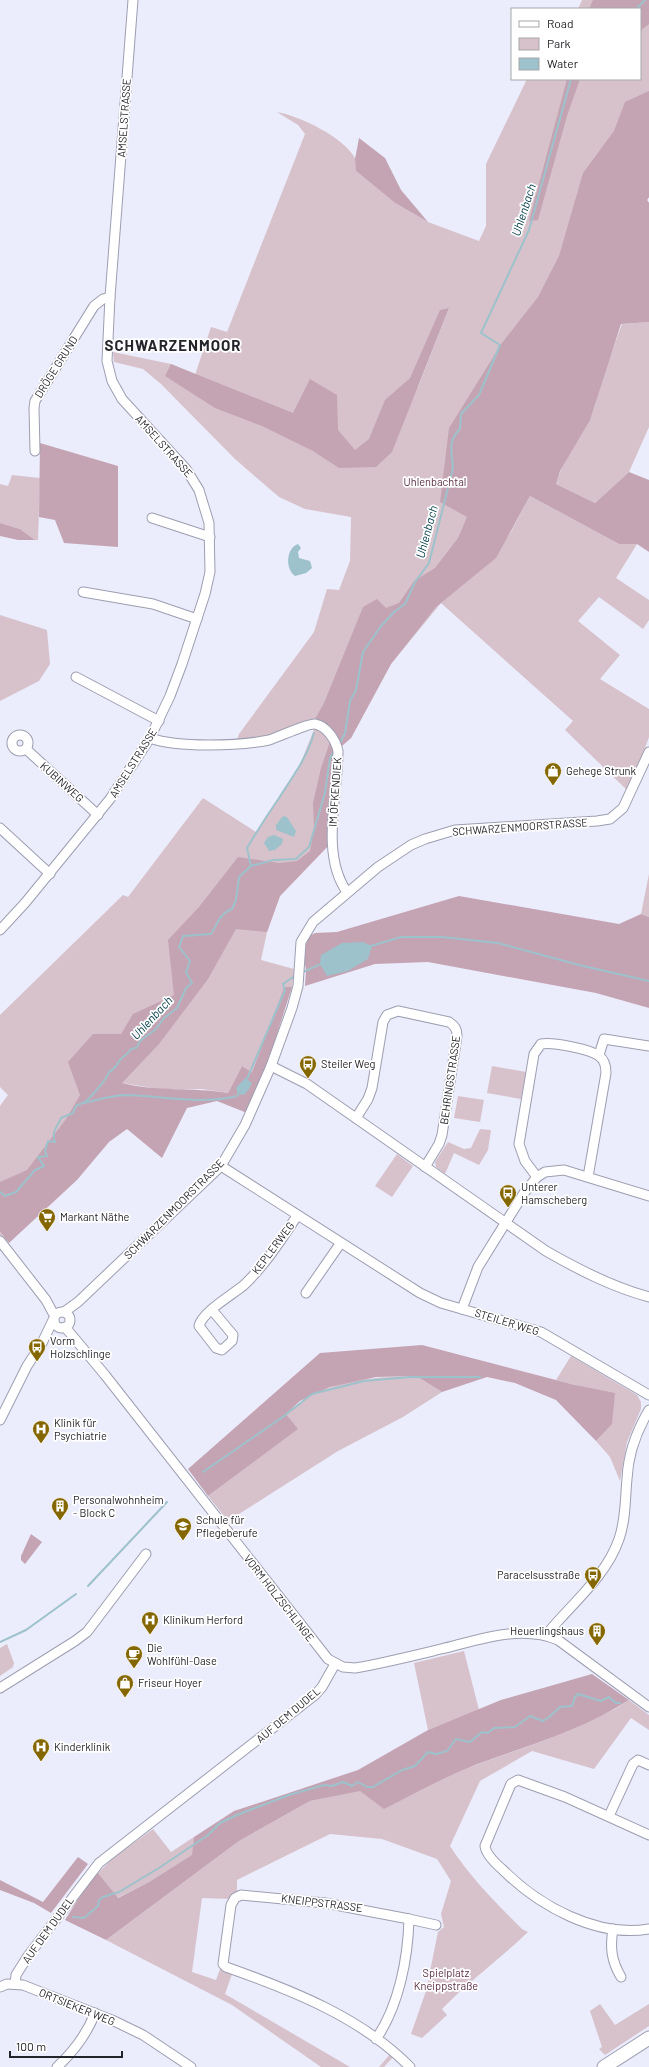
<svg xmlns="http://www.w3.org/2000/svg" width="649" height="2067" viewBox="0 0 649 2067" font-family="Barlow,sans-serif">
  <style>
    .green { fill: #d7c2cb; fill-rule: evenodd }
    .forest { fill: #c4a4b3 }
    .water { fill: #9dc2cc }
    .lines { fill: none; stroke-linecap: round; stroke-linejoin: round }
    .stream { stroke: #9dc2cc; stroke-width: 2 }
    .minor-casing { stroke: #9d9eb1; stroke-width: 11 }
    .secondary-casing { stroke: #9d9eb1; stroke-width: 15 }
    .minor { stroke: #fff; stroke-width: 9 }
    .secondary { stroke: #fff; stroke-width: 13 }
    .labels { text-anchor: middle; stroke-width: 3.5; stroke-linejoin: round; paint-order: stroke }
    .street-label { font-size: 11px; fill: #24242b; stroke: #fff }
    .park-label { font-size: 11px; fill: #5b2e46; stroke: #fff }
    .poi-label { font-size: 11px; fill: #24242b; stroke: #fff; text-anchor: start }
    .water-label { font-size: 12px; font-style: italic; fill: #08414d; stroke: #fff }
    .district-label { font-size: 15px; font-weight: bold; letter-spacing: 1px; fill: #24242b; stroke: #fff }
  </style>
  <rect width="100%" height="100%" fill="#ebecfc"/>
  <g class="green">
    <path d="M582,0H649V197L647,200L649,203L611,354L622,324L649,322V427L629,472L595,503L556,484C564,454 588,431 596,401L530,492L507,539L530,496L619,544H637L616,578L649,600V620L643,629L599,597L578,621L620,655L600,679L649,709V737L629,792L565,730L573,721L441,603L391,664L351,738L336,751L330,844L280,896L267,932L261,960L294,969L292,987H284L252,1072L242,1066L228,1093L202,1089H159L122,1083L0,1251V1106L8,1095L0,1087V1015L123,895L128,897L203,798L256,832L297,772L315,727V720L287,732L236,742L239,734L314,632L327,589L339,590L350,561L351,517L305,509L279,497L235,459L161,384L143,369L114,362L113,352L171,364L195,375L211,327L227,332L305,134L298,125L277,112C300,116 343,137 355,158C356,162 356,167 356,171L395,203L428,222L479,241L486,226V164L527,79H640V9H578ZM449,308L418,387L395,392L410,378Z"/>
    <polygon points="12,475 40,478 38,540 35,540 20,529 0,523 0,484 8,486"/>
    <polygon points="0,615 47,630 50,664 39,681 0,701"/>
    <polygon points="649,874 649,917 641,914"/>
    <polygon points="492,1066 526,1072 521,1099 487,1093"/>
    <polygon points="458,1096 484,1100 480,1122 454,1118"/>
    <polygon points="480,1129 491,1130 488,1150 479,1165 454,1153 445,1174 436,1167 435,1162 448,1142 464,1149 471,1148"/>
    <polygon points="397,1154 413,1166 392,1197 375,1186"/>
    <polygon points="571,1356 637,1395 641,1402 641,1409 627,1442 620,1481 610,1457 596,1441 612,1423 575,1385 556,1380"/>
    <path d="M416,1376L442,1392L403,1417L338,1451L228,1521L208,1496L297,1429L286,1414C322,1380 368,1377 416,1376Z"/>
    <polygon points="7,1644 14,1663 13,1667 0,1676 0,1648"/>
    <polygon points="464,1651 479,1710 428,1730 414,1663"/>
    <path d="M629,1700L649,1715V1730L631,1718L594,1769L532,1751L480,1781L450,1846C470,1877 495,1902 522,1929L528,1932C500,1959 469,1981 442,2009L447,2015L422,2038L411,2034L426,1991L438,1932L444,1927L441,1914L451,1881L437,1859L382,1839L330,1834L237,1880V1893L232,1894L230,1899L202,1898L192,1972L216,1980L220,1969L232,1974L225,1994L350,2067H321L232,2005L106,1940L239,1841L310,1801L473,1766L543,1741L615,1709Z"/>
    <polygon points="153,1829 171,1852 194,1837 193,1855 149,1882 117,1898 98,1873 112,1859"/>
    <polygon points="600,2004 615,2025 649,2004 649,2026 605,2055 599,2049 602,2047 590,2011"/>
    <polygon points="391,2053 394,2056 384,2067 379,2067"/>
  </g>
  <g class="forest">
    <polygon points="593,0 649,0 649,24 640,31 640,9 589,9"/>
    <polygon points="567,79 580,79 567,116 538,220 529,221"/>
    <path d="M649,91V197L647,200L649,203V322L621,324L590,420L560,471L556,484L595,503L629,472L649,480V552L637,544H619L530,496L496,558L436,607L391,664L351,738L336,751L330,844L280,896L267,932L236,929L208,979L159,1044L122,1083C156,1092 193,1087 228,1093L242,1066L252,1072L284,987H292L263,1078L247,1113L217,1101L187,1108L162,1158L127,1129L109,1142L77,1180L9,1243L0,1231V1182L27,1170L66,1119L80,1095L68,1062L93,1034H121L133,1014L174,995L168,940L199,907L238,857L279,863L297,861L310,851L314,826L313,803L321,768L331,739L315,719L324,703L363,607L377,599L386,608L399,603L414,581L435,568L458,538L467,517L440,502L449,428L502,343L538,297L559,256L583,173L614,131L625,102Z"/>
    <polygon points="359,138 385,158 401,190 428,222 395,203 356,171 355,159"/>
    <polygon points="449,308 392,452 376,467 339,468 313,451 262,426 215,408 165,376 171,364 293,413 310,379 337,395 338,430 355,450 369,439 385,400 410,378 440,310"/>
    <polygon points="40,443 118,466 118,547 64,543 55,520 39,517"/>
    <polygon points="0,523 20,529 35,540 18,540 0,536"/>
    <polygon points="459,896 619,924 641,914 649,917 649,1008 596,993 428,962 375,964 305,986 306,970 303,953 309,936 315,933 337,932"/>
    <polygon points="422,1345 575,1385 615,1393 612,1424 596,1441 556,1400 515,1383 487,1377 442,1392 416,1376 376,1377 330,1387 300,1401 286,1414 298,1429 208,1496 188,1469 320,1353"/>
    <polygon points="31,1534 42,1542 25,1564 21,1560 21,1556"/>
    <path d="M592,1674L629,1700C582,1730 527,1746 475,1765C444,1777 414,1794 384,1809L360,1791L310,1801L239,1841L106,1940L65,1920L87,1885L98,1873L118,1898L149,1882L192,1855L194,1837L234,1811L358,1770L428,1730L501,1700Z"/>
    <polygon points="78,1857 88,1864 51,1913 34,1903 0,1890 0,1880 43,1902"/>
  </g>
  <g class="water">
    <path d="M298,544L301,548L298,552L299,558L310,561L312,568L306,573L295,576C285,569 286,548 298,544Z"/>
    <polygon points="283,816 287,817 296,831 294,837 276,830 276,825"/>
    <polygon points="274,835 283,839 282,844 275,850 269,851 264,843 268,837"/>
    <polygon points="363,942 372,946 368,959 348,971 327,976 320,964 321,955 342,943"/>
    <polygon points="245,1078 252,1083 249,1089 244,1095 238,1094 236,1088"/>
  </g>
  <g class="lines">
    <g class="stream">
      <polyline points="636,9 645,0"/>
      <path d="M340,743L345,733L350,701L356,690L363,652L381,626L394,612L405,604L415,582L429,563L453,468C452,451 447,442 460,429L461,414L479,395L500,345L481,333L529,230L571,79"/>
      <path d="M251,866L247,848C257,831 268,814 279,798C293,776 307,758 314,733"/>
      <polyline points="371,946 401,937 442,937 498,943 579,965 649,981"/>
      <polyline points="303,972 321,964"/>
      <polyline points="247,1079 285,990 283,984 293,977"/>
      <path d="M84,1103C97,1100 113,1095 126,1095C164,1096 200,1105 237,1096L239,1093"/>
      <path d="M0,1192L5,1196L16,1192L35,1170L44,1166L38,1157L47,1156L45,1151L48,1141L55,1142C51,1131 57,1128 61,1118L73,1113L76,1106C79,1104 82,1104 85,1102C91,1097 107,1079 109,1072C117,1068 116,1064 121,1059C125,1055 128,1054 131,1049L136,1048L141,1040L156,1029L164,1018L177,1008L186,988L192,983L186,972L190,961L179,947L183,936L211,934C217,925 220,913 232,909L236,900L239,877L251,866L273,860L296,859L309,847L325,793L330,758L335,750"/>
      <polyline points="203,1472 284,1416 312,1394 364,1381 410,1377 480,1377"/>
      <polyline points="88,1586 167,1502"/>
      <polyline points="0,1642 26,1630 76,1594"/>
      <polyline points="73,1917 84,1918 98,1906 99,1900 103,1897 119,1892 159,1868 208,1835 220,1823 237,1815 289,1795 324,1785 332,1786 343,1782 352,1786 358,1782 367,1787 373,1787 402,1770 415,1766 428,1752 436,1754 447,1751 456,1739 470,1742 482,1732 488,1733 494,1728 515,1727 530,1716 543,1721 549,1717 560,1707 572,1706 575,1697 578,1694 601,1701 609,1697 616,1703 620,1703"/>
    </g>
    <g class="minor-casing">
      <g id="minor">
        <polyline points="35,451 34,408 35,401 94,306 103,299 110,297"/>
        <polyline points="152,518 210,537"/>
        <polyline points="83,592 153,604 197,619"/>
        <polyline points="76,677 159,721"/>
        <circle cx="20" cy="743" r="8"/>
        <path d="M150,738C178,748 239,746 269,740C279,737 308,723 315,724C327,726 336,741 338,751C338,794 320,854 347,892"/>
        <polyline points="26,749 98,815"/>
        <polyline points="0,828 50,874"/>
        <polyline points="0,930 25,903 110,799 150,738 170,696 182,664 205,594 210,572 209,523 199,490 186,469 122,399 112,381 107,361 110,297 133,0"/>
        <polyline points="599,1055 604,1039 649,1046"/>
        <path d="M271,1066L307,1084L546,1251C579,1270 612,1287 649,1297"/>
        <path d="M356,1118L368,1099L372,1088L383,1022L387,1015L398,1011L449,1022C455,1026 457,1029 457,1036L442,1135L439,1144L425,1167"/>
        <polyline points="221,1166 420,1293 441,1303 541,1332 649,1395"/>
        <path d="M537,1177L525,1161L519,1144L534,1054L541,1044C553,1042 590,1049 599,1056C605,1060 606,1066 606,1073L588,1177"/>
        <polyline points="0,1241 46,1300 54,1315"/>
        <polyline points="306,1293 340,1244"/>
        <polyline points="462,1309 478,1267 524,1193 537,1177 545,1172 564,1170 649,1196"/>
        <path d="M212,1310L233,1335L232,1341L222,1350L216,1348L199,1326C202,1312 232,1295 244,1285C265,1265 281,1240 297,1216"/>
        <circle cx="62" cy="1320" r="8"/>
        <polyline points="64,1312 78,1302 221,1166 245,1125 271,1066 292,1008 298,986 301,942 313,922 378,867 411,845 425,839 455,830 597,821 610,819 623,808 649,752"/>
        <path d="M65,1327L105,1375L328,1659L343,1667L355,1668C384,1663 412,1656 441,1649C478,1640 521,1624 558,1640L649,1707"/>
        <polyline points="0,1420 27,1366 42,1343 53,1320"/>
        <path d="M546,1635C571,1604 606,1577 619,1539C626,1519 625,1499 627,1479C628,1453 636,1432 649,1410"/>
        <polyline points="0,1688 75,1641 87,1632 146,1554"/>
        <polyline points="609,1816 633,1764 638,1760 649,1765"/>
        <path d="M649,1835L565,1797L518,1780L511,1784L485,1846C486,1855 496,1864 503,1870C539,1906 597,1938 649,1929"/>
        <polyline points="409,1919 436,1925"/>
        <path d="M613,1929C610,1947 611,1960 621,1977"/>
        <polyline points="15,1984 16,1975 28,1956 99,1863 315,1695 322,1687 335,1664"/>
        <polyline points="0,1987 7,1984 23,1985 112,2020 143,2035 191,2067"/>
        <path d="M376,2039C399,2006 408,1958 409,1919L325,1903L241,1895L235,1898L231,1905L223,1964L226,1967C291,1990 361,2017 410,2067"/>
        <path d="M57,2067C73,2052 87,2034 95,2013"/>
      </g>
    </g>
    <g class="secondary-casing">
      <polyline id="secondary" points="604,2067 649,2038"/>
    </g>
    <use href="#minor" class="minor"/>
    <use href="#secondary" class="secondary"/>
  </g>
  <defs>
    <g id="shop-pin" transform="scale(0.9)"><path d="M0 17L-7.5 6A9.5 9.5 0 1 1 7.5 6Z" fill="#856701" stroke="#fff"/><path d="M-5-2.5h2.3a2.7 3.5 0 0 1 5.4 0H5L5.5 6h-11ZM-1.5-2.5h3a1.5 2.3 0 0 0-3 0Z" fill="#fff"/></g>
    <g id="bus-pin" transform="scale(0.9)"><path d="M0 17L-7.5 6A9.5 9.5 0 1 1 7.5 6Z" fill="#856701" stroke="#fff"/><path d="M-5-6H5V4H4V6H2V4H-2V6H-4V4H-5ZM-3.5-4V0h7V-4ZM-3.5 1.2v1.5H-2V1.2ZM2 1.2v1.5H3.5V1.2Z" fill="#fff"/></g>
    <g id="supermarket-pin" transform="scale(0.9)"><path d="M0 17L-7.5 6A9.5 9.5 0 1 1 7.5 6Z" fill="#856701" stroke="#fff"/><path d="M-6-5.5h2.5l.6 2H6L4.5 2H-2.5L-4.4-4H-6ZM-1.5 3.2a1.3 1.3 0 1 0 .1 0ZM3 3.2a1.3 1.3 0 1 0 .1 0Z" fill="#fff"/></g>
    <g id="hospital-pin" transform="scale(0.9)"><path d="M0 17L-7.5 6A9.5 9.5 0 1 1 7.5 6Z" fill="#856701" stroke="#fff"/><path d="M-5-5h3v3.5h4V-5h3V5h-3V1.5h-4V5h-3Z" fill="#fff"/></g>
    <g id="building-pin" transform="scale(0.9)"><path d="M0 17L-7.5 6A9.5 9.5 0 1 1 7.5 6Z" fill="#856701" stroke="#fff"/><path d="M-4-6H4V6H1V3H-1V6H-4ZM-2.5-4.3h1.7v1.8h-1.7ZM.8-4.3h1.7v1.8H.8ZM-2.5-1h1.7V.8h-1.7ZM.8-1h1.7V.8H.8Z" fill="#fff"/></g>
    <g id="school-pin" transform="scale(0.9)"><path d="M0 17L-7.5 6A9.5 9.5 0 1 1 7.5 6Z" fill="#856701" stroke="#fff"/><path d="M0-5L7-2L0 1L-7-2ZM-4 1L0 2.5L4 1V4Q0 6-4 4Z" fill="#fff"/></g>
    <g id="cafe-pin" transform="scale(0.9)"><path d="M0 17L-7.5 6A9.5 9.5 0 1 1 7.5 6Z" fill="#856701" stroke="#fff"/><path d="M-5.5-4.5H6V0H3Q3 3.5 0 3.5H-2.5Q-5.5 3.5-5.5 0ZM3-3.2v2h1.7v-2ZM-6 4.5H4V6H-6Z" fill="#fff"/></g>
  </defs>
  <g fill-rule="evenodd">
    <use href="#shop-pin" x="553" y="771"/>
    <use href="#bus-pin" x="308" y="1064"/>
    <use href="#bus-pin" x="508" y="1193"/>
    <use href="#supermarket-pin" x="47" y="1217"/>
    <use href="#bus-pin" x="37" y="1347"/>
    <use href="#hospital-pin" x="41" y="1429"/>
    <use href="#building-pin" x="60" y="1506"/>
    <use href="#school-pin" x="183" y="1526"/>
    <use href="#bus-pin" x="593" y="1575"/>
    <use href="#hospital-pin" x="150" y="1620"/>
    <use href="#building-pin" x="597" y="1631"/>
    <use href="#cafe-pin" x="134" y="1654"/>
    <use href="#shop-pin" x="125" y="1683"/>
    <use href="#hospital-pin" x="41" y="1747"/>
  </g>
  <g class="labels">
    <g class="street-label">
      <text transform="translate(124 118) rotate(-86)" y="4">AMSELSTRASSE</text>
      <text transform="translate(56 367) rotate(-58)" y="4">DRÖGE GRUND</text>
      <text transform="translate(164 446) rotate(48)" y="4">AMSELSTRASSE</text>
      <text transform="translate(133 763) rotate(-58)" y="4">AMSELSTRASSE</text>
      <text transform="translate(62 782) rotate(42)" y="4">KUBINWEG</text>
      <text transform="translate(335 792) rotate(-86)" y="4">IM ÖFKENDIEK</text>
      <text transform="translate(520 827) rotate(-4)" y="4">SCHWARZENMOORSTRASSE</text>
      <text transform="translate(450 1080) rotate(-82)" y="4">BEHRINGSTRASSE</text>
      <text transform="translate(174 1209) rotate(-45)" y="4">SCHWARZENMOORSTRASSE</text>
      <text transform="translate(273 1248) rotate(-53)" y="4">KEPLERWEG</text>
      <text transform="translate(507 1322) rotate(17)" y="4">STEILER WEG</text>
      <text transform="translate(279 1598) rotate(52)" y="4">VORM HOLZSCHLINGE</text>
      <text transform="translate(288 1715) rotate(-40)" y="4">AUF DEM DUDEL</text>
      <text transform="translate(322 1903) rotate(7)" y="4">KNEIPPSTRASSE</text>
      <text transform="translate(48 1930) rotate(-54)" y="4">AUF DEM DUDEL</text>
      <text transform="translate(77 2007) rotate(22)" y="4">ORTSIEKER WEG</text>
    </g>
    <g class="park-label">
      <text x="435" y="486">Uhlenbachtal</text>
      <text x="446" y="1977">Spielplatz<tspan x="446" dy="13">Kneippstraße</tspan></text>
    </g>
    <g class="poi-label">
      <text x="566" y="775">Gehege Strunk</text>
      <text x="321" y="1068">Steiler Weg</text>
      <text x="521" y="1191">Unterer<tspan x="521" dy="13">Hamscheberg</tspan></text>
      <text x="60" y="1221">Markant Näthe</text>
      <text x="50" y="1345">Vorm<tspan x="50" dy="13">Holzschlinge</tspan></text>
      <text x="54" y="1427">Klinik für<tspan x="54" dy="13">Psychiatrie</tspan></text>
      <text x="73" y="1504">Personalwohnheim<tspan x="73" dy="13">- Block C</tspan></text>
      <text x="196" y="1524">Schule für<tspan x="196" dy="13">Pflegeberufe</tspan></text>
      <text x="580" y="1579" text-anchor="end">Paracelsusstraße</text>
      <text x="163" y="1624">Klinikum Herford</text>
      <text x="584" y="1635" text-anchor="end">Heuerlingshaus</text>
      <text x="147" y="1652">Die<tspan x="147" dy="13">Wohlfühl-Oase</tspan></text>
      <text x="138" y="1687">Friseur Hoyer</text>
      <text x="54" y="1751">Kinderklinik</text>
    </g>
    <g class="water-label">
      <text transform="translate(524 210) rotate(-72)" y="4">Uhlenbach</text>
      <text transform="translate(427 532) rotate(-75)" y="4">Uhlenbach</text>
      <text transform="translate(152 1018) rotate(-47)" y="4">Uhlenbach</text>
    </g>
    <g class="district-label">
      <text x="173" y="351">SCHWARZENMOOR</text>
    </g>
  </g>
  <rect x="511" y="8" width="130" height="72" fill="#ffffff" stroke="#a7a7aa"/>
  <rect x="519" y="21" width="20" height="6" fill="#ffffff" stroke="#a7a7aa"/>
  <text x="547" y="28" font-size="12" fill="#24242b">Road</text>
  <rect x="519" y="38" width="20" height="12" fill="#d7c2cb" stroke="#a7a7aa"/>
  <text x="547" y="48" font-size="12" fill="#24242b">Park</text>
  <rect x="519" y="58" width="20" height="12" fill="#9dc2cc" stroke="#a7a7aa"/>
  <text x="547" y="68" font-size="12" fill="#24242b">Water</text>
  <path d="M10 2051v6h112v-6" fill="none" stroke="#24242b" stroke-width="2"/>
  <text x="16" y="2051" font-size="12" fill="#24242b" stroke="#ffffff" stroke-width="3" paint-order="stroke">100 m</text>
</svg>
